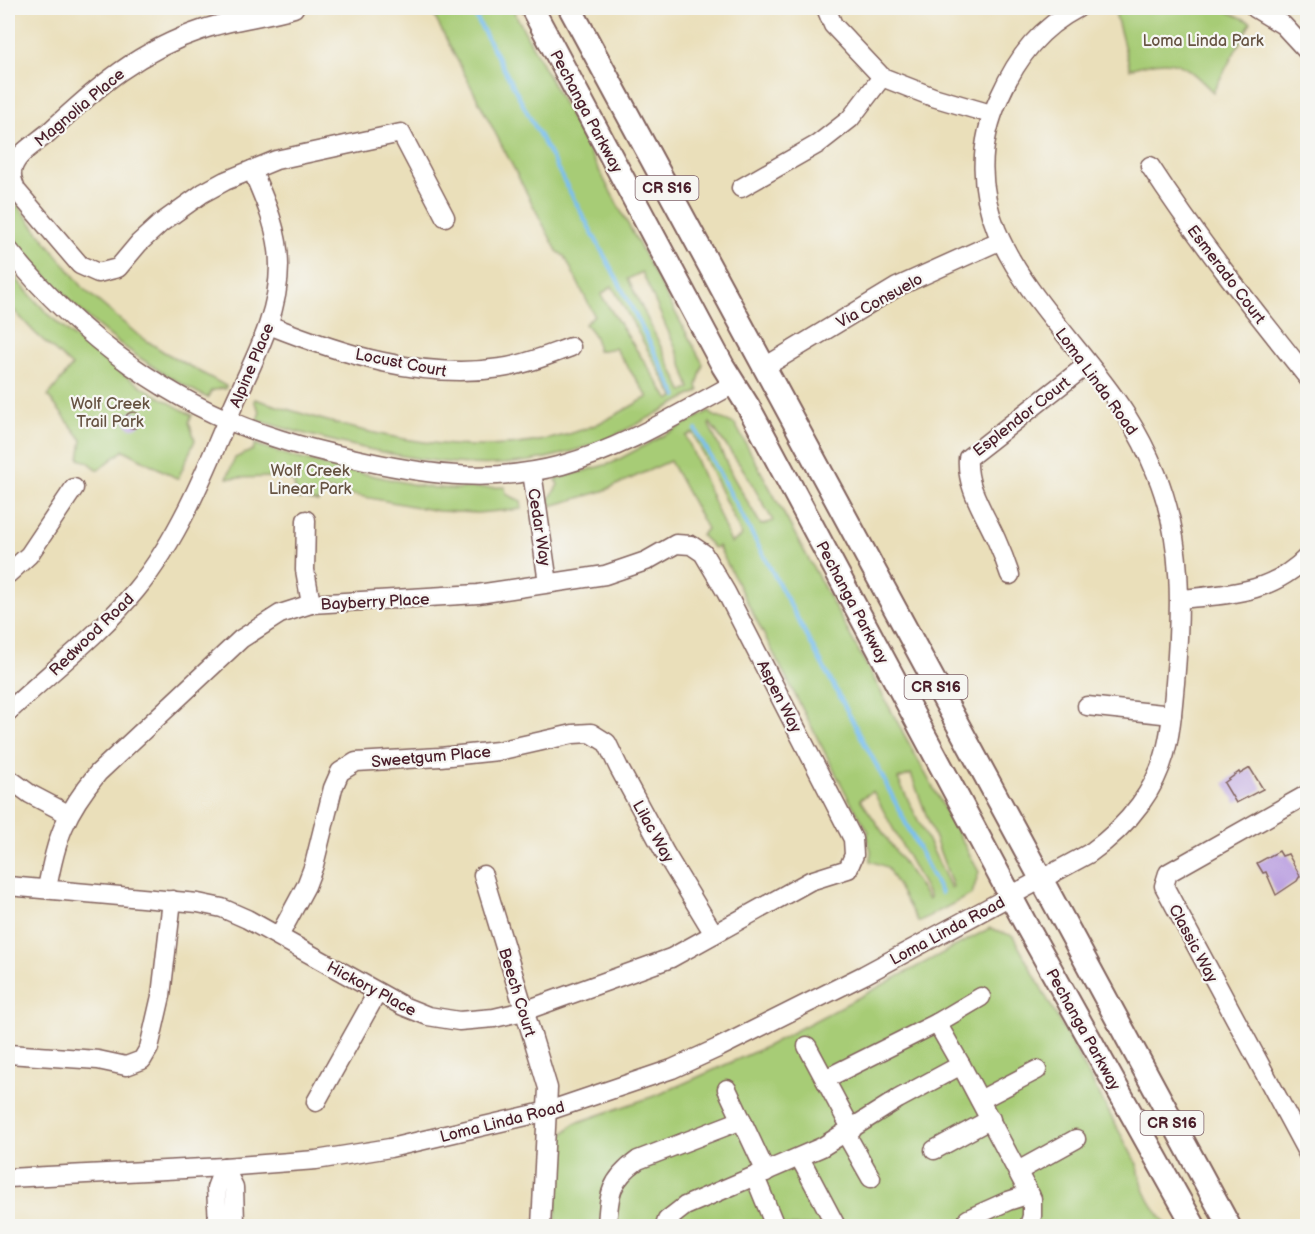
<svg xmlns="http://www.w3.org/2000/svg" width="1315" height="1234" viewBox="0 0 1315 1234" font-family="'Balsamiq Sans',sans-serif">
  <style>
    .green { fill: #a7cc76; stroke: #787650; stroke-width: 1.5; fill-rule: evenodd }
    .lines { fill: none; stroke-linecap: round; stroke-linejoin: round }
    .stream { stroke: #79bff1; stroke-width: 4 }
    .building { fill: #b99ee0 }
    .minor-casing { stroke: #82625d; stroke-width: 21 }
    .major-casing { stroke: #82625d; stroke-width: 26 }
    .minor { stroke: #fff; stroke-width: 18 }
    .major { stroke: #fff; stroke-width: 22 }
    .labels { text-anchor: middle; stroke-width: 4.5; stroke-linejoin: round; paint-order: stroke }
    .shield { fill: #f6f6f2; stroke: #7e6067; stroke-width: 1.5 }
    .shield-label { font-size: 15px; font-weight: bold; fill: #4a1f2b }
    .park-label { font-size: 16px; fill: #665342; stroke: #f6f6f2 }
    .street-label { font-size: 16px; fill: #4a1f2b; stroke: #f6f6f2 }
  </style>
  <rect width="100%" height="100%" fill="#f6f6f2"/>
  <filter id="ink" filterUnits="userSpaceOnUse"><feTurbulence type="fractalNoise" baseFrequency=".0167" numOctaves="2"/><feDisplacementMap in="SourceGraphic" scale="12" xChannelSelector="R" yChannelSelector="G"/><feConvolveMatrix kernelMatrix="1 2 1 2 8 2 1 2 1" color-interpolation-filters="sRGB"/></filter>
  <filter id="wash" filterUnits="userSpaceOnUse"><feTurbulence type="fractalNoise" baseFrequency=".008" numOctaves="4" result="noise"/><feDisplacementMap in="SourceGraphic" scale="24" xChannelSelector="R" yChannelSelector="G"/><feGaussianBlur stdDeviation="1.35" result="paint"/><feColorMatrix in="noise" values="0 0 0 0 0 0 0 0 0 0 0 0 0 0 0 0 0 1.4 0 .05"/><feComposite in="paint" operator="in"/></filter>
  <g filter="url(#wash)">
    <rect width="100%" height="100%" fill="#eadfba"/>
    <g class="green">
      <path d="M430,8H512L703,364L697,386L699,391C667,407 635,427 602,441C521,473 459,468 377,451C336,442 297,433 257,420L260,412L254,401L255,399C365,434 483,470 595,425C613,417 631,406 648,397L615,348L597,351C598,338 593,333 585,324L594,315L565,257L557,251ZM642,272L679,356L690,388L683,392L628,279ZM612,286L674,397L669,400L601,295Z"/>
      <path d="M1114,8H1220L1251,22L1213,92C1181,60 1174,56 1130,69Z"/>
      <path d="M8,194L85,290L138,335L164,352L226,386L225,389L222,388L211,391L208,398C142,365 82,319 34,263C26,254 15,242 9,231C4,222 7,204 8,194Z"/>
      <path d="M8,268C57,333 122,378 192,415L189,422L195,440L178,479L124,450L98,470L88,462L79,459L82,440L48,396L72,366L35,333L8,304Z"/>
      <path d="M709,411L712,415L735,424L979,872L972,894L918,922L887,867L870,861L871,851L867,834L869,832L850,801L718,546L714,548L701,535L707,529L670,461L603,491L551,506L550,498L558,485L556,479L612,463ZM710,423L745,472L773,521L761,525L733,477L709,425ZM693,433L742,536L731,543L686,436ZM911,774L953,887L951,888L898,779ZM873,791L930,898L928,899L860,799Z"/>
      <polygon points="255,444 293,457 325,465 425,487 451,489 505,487 506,494 521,501 522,509 477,513 438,511 323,489 318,502 305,499 298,499 293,481 281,477 227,478 235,458 253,450"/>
      <path d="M990,928L1013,936L1138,1166C1141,1189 1153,1211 1169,1226H555L560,1138L573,1124L660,1094L763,1048Z"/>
    </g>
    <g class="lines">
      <g class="stream">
        <polyline points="471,8 618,281 677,396"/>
        <polyline points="696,430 879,770 941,893"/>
      </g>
    </g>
    <g id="blocks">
      <g class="building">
        <circle cx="133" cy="420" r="8"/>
        <polygon points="1250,768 1263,789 1236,803 1224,783 1239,772 1240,774"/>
        <polygon points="1279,851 1282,856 1288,854 1300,876 1297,881 1276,895 1266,872 1263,873 1257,863"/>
      </g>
    </g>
  </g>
  <g filter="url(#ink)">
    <use href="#blocks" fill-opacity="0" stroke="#82625d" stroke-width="1.5"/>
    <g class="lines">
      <g class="minor-casing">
        <g id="minor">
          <path d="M294,8C265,17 233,19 204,29C138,51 98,86 49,132C36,144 10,156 12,176C12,181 15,186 16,190L80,265L98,273L118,268L139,243L161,223L203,193L225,181L276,160L401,133L445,217"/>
          <polyline points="826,8 833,25 882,77 933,97 991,114"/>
          <polyline points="1255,8 1283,25 1308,52"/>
          <path d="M1150,166C1198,240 1253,309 1308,378"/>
          <polyline points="741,188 818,144 850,119 882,77"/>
          <path d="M8,249C79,337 173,407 282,440C309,449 337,455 365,461C433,476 495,483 562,465C624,448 678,414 734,384"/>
          <path d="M269,325C342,354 421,380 501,368C525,365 548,355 571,347"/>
          <polyline points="763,368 897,287 999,241"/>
          <polyline points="532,472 548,583"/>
          <polyline points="306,520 305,570 311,604"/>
          <polyline points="8,574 29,555 74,488"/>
          <path d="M1010,575C1006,563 1001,550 996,539C984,512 966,488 968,458L1088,364"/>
          <path d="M1180,599C1230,594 1271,594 1308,556"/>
          <polyline points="1087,706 1172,715"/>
          <path d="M8,712C51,671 98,636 136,590C179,538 207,468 233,406C253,361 279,316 279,265C279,231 265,200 252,170"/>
          <polyline points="8,778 30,794 68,814"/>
          <polyline points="1308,794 1168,873 1164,886 1308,1154"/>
          <polyline points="483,875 548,1088 541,1226"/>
          <path d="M8,886L198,903L222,908L247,919L403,1006L428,1016L459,1021L494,1018L524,1011L671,958L810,881L848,869L854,855L853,839L726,592L703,553L691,545L676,544L646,561L605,575L478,594L311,604L280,614L241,639L98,773C65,813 56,838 47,889"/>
          <polyline points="279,936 306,886 314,865 333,788 340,772 356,762 440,757 498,751 573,734 591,733 607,743 619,768 665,853 714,934"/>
          <polyline points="937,1023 981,997"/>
          <polyline points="807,1046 852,1130"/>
          <polyline points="8,1054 98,1060 126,1066 142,1060 149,1048 161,996 172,900"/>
          <polyline points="825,1079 937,1023 961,1065"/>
          <polyline points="727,1089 766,1172"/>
          <polyline points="980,1100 1037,1070"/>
          <polyline points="316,1102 377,993"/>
          <polyline points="846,1134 871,1178"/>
          <polyline points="934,1150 991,1119"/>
          <polyline points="800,1158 836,1226"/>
          <polyline points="224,1167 234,1187 235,1223 238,1226"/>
          <polyline points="1018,1171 1076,1139"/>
          <polyline points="755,1177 773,1221"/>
          <path d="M8,1178L224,1167L316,1160L390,1148L548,1111L672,1069L718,1048L864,975L1090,853C1128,826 1159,788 1168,741C1172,722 1173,702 1175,683C1181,611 1184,541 1156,473C1148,453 1137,432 1125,413C1061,314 939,229 1000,96C1018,56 1040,28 1078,8"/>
          <polyline points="968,1219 1008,1201 1030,1194"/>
          <polyline points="216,1226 218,1223 216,1188 224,1167"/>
          <path d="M607,1226C609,1194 610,1180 638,1160L742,1120"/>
          <polyline points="665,1226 667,1220 685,1206 822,1147 898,1099 961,1065 1032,1199 1032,1216 1029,1226"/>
        </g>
      </g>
      <g class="major-casing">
        <g id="major">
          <polyline points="532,8 723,366 748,406 1025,923 1194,1226"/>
          <polyline points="570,8 1229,1226"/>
        </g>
      </g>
      <use href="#minor" class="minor"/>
      <use href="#major" class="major"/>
    </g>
  </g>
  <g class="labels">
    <g class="shield">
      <rect x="635.5" y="176" width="63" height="24" rx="4.5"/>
      <rect x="904.5" y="675" width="63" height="24" rx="4.5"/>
      <rect x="1140.5" y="1111" width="63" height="24" rx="4.5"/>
    </g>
    <g class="shield-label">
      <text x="667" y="193">CR S16</text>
      <text x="936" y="692">CR S16</text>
      <text x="1172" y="1128">CR S16</text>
    </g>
    <g class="park-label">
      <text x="1203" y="46">Loma Linda Park</text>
      <text x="110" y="409">Wolf Creek<tspan x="110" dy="18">Trail Park</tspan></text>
      <text x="310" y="476">Wolf Creek<tspan x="310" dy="18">Linear Park</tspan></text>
    </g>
    <g class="street-label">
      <text transform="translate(79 107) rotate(-40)" y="6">Magnolia Place</text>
      <text transform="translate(587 111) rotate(62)" y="6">Pechanga Parkway</text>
      <text transform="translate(1227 274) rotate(53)" y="6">Esmerado Court</text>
      <text transform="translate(879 300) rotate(-29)" y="6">Via Consuelo</text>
      <text transform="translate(401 362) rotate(11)" y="6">Locust Court</text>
      <text transform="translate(251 365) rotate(-67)" y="6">Alpine Place</text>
      <text transform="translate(1097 381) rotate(54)" y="6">Loma Linda Road</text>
      <text transform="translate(1021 416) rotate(-38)" y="6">Esplendor Court</text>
      <text transform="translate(540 527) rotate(81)" y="6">Cedar Way</text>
      <text transform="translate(375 601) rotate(-3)" y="6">Bayberry Place</text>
      <text transform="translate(853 602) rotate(62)" y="6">Pechanga Parkway</text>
      <text transform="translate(91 634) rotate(-44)" y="6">Redwood Road</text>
      <text transform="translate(780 696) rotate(63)" y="6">Aspen Way</text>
      <text transform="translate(431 756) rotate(-5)" y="6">Sweetgum Place</text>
      <text transform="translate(654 831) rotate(61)" y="6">Lilac Way</text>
      <text transform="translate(947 930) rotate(-28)" y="6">Loma Linda Road</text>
      <text transform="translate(1194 943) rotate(62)" y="6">Classic Way</text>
      <text transform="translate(372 988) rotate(28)" y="6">Hickory Place</text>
      <text transform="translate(518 992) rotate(73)" y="6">Beech Court</text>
      <text transform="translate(1084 1029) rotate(61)" y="6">Pechanga Parkway</text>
      <text transform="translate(502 1121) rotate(-14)" y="6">Loma Linda Road</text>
    </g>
  </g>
  <rect width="1315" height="1234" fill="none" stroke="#f6f6f2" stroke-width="30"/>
</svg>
